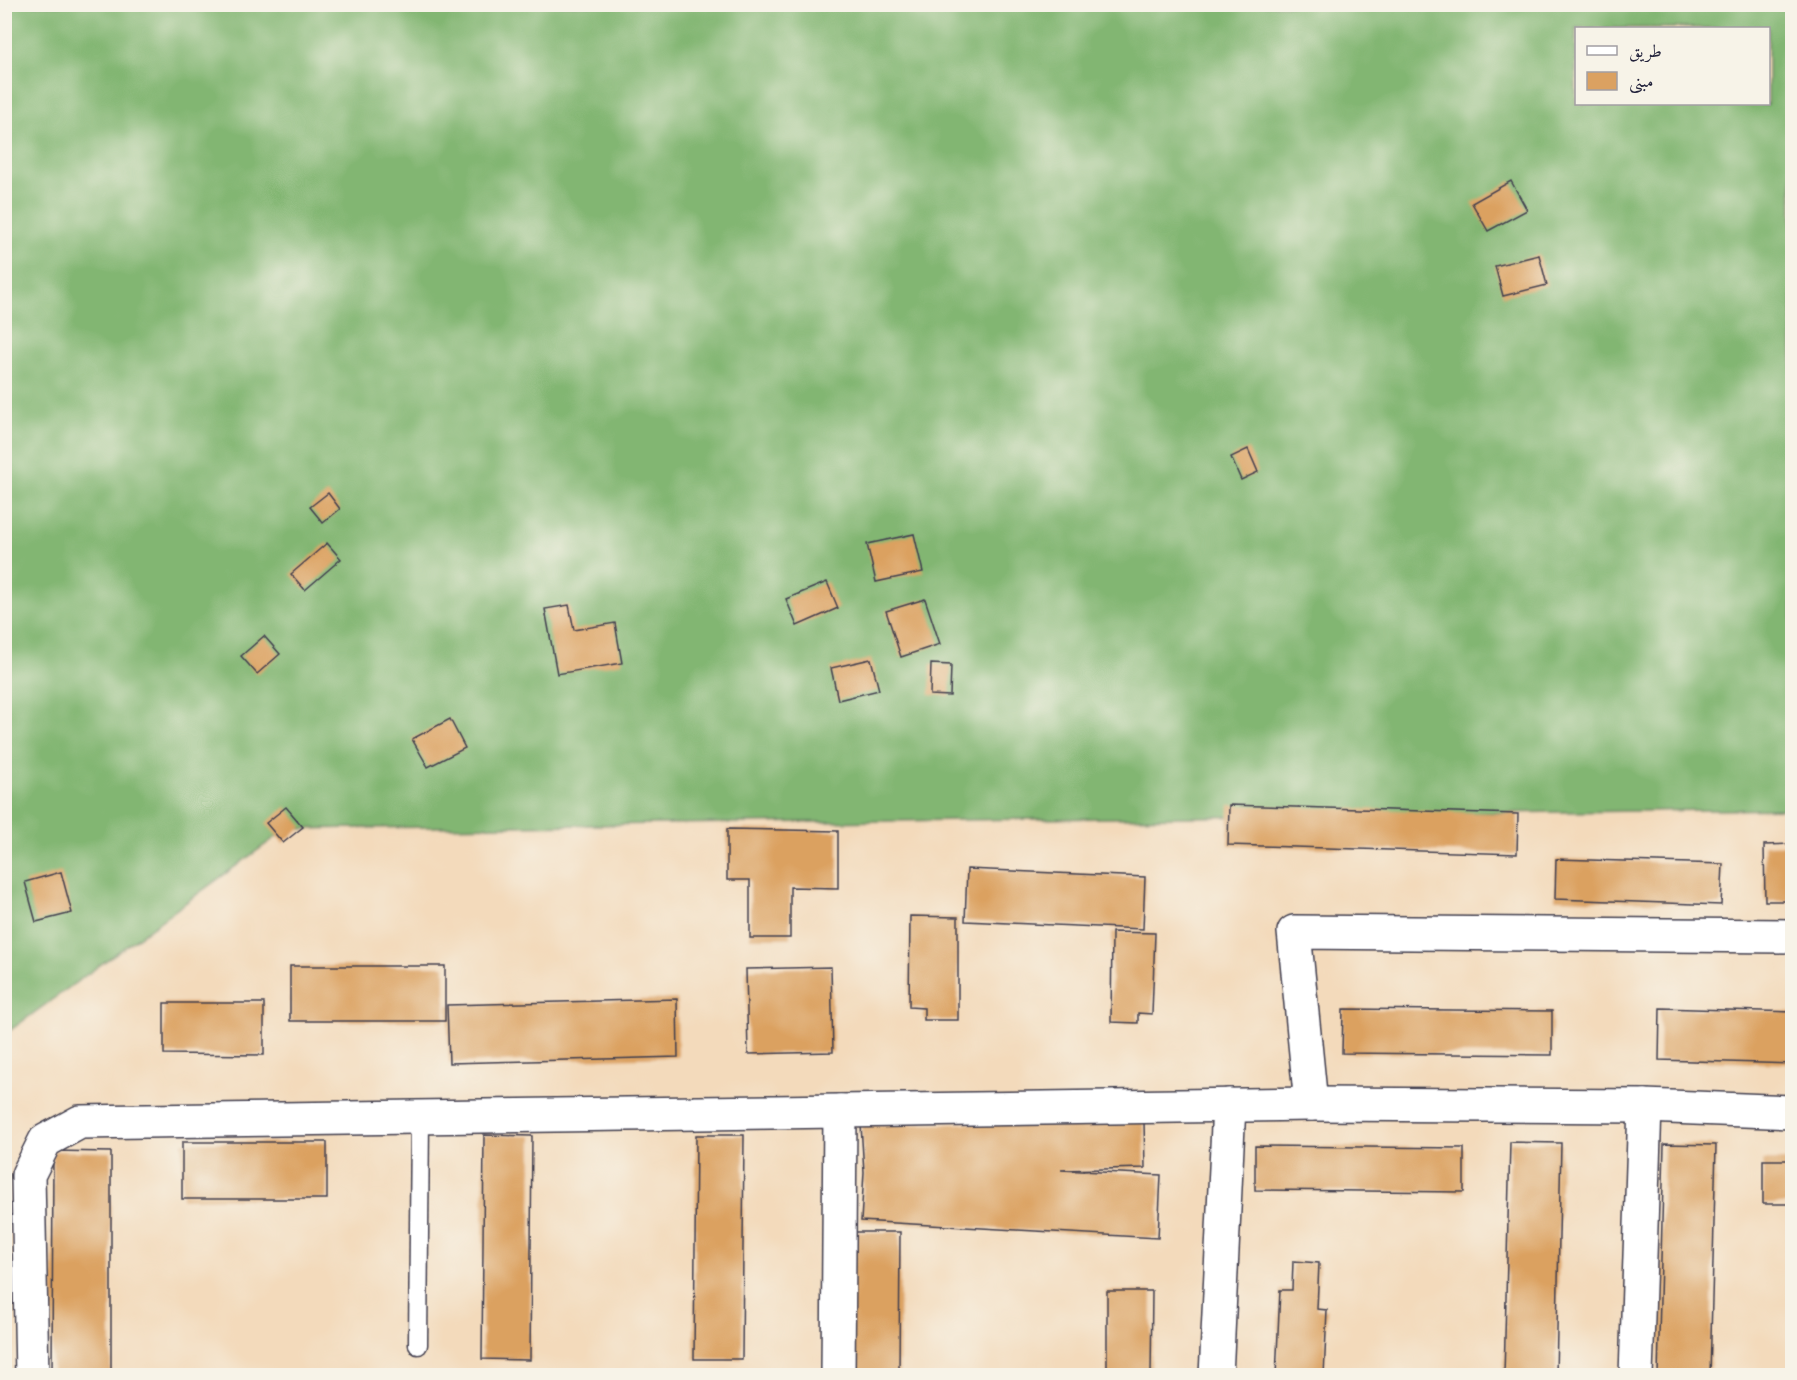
<svg xmlns="http://www.w3.org/2000/svg" width="1797" height="1380" viewBox="0 0 1797 1380" font-family="'Old Standard TT',Amiri,serif">
  <style>
    .forest { fill: #82b672; stroke: #526c56; stroke-width: 1.5; fill-rule: evenodd }
    .building { fill: #dba161 }
    .lines { fill: none; stroke-linecap: round; stroke-linejoin: round }
    .lane-casing { stroke: #413e4e; stroke-width: 21 }
    .street-casing { stroke: #413e4e; stroke-width: 36 }
    .lane { stroke: #fff; stroke-width: 18 }
    .street { stroke: #fff; stroke-width: 33 }
  </style>
  <rect width="100%" height="100%" fill="#f7f3e8"/>
  <filter id="ink" filterUnits="userSpaceOnUse"><feTurbulence type="fractalNoise" baseFrequency=".0167" numOctaves="2"/><feDisplacementMap in="SourceGraphic" scale="12" xChannelSelector="R" yChannelSelector="G"/><feConvolveMatrix kernelMatrix="1 2 1 2 8 2 1 2 1" color-interpolation-filters="sRGB"/></filter>
  <filter id="wash" filterUnits="userSpaceOnUse"><feTurbulence type="fractalNoise" baseFrequency=".008" numOctaves="4" result="noise"/><feDisplacementMap in="SourceGraphic" scale="24" xChannelSelector="R" yChannelSelector="G"/><feGaussianBlur stdDeviation="1.35" result="paint"/><feColorMatrix in="noise" values="0 0 0 0 0 0 0 0 0 0 0 0 0 0 0 0 0 1.4 0 .05"/><feComposite in="paint" operator="in"/></filter>
  <g filter="url(#wash)">
    <rect width="100%" height="100%" fill="#f3dabb"/>
    <path class="forest" d="M5,5H1792V809L287,829L5,1034ZM1576,28H1768V104H1576Z"/>
    <g id="blocks">
      <g class="building">
        <polygon points="1511,181 1527,210 1488,231 1472,203"/>
        <polygon points="1539,255 1547,285 1503,296 1495,266"/>
        <polygon points="1248,449 1258,472 1241,480 1231,457"/>
        <polygon points="328,493 340,509 323,523 310,507"/>
        <polygon points="914,534 923,572 876,582 867,544"/>
        <polygon points="327,543 341,559 305,590 291,574"/>
        <polygon points="827,582 838,608 797,626 786,599"/>
        <polygon points="925,599 940,644 901,657 886,611"/>
        <polygon points="569,605 574,630 615,623 622,663 557,674 545,609"/>
        <polygon points="264,636 280,654 257,674 241,656"/>
        <polygon points="871,659 879,690 838,700 831,668"/>
        <polygon points="931,664 951,665 950,696 930,695"/>
        <polygon points="450,719 465,748 428,767 412,739"/>
        <polygon points="1229,805 1518,814 1517,854 1228,845"/>
        <polygon points="286,807 303,827 283,843 266,823"/>
        <polygon points="727,829 838,831 838,888 790,887 790,938 750,938 750,880 727,880"/>
        <polygon points="1792,844 1792,901 1765,901 1764,845"/>
        <polygon points="1556,859 1723,864 1721,905 1555,899"/>
        <polygon points="967,869 1145,877 1143,929 965,921"/>
        <polygon points="61,872 72,913 36,922 25,882"/>
        <polygon points="910,916 958,917 958,1020 924,1020 924,1008 909,1007"/>
        <polygon points="1112,932 1155,933 1152,1014 1138,1013 1138,1023 1111,1022"/>
        <rect x="290" y="966" width="155" height="55"/>
        <polygon points="831,967 833,1052 748,1054 746,969"/>
        <polygon points="677,999 678,1057 449,1063 447,1005"/>
        <polygon points="164,1003 264,1003 264,1055 164,1054"/>
        <polygon points="1660,1008 1792,1012 1792,1064 1659,1060"/>
        <polygon points="1343,1009 1552,1011 1552,1055 1342,1053"/>
        <polygon points="1144,1121 1145,1168 1061,1170 1161,1175 1158,1238 861,1221 864,1172 861,1125"/>
        <polygon points="484,1135 532,1136 530,1360 482,1359"/>
        <polygon points="696,1135 744,1135 742,1359 694,1359"/>
        <rect x="182" y="1142" width="145" height="57"/>
        <polygon points="1510,1142 1561,1143 1556,1376 1504,1376"/>
        <polygon points="1664,1144 1716,1145 1710,1376 1658,1376"/>
        <polygon points="1255,1146 1464,1148 1464,1192 1255,1190"/>
        <polygon points="53,1151 111,1152 111,1376 52,1376"/>
        <rect x="1763" y="1160" width="29" height="44"/>
        <polygon points="852,1232 900,1232 899,1376 851,1376"/>
        <polygon points="1293,1261 1319,1263 1317,1309 1327,1310 1324,1376 1276,1376 1280,1290 1292,1290"/>
        <polygon points="1107,1291 1152,1291 1151,1376 1107,1376"/>
      </g>
    </g>
  </g>
  <g filter="url(#ink)">
    <use href="#blocks" fill-opacity="0" stroke="#413e4e" stroke-width="1.5"/>
    <g class="lines">
      <g class="lane-casing">
        <polyline id="lane" points="418,1345 420,1117"/>
      </g>
      <g class="street-casing">
        <g id="street">
          <polyline points="1311,1104 1294,932 1792,936"/>
          <polyline points="32,1376 28,1175 45,1141 80,1122 1311,1104 1645,1106 1792,1112"/>
          <polyline points="838,1376 840,1111"/>
          <polyline points="1216,1376 1229,1105"/>
          <polyline points="1636,1376 1645,1106"/>
        </g>
      </g>
      <use href="#lane" class="lane"/>
      <use href="#street" class="street"/>
    </g>
  </g>
  <rect width="1797" height="1380" fill="none" stroke="#f7f3e8" stroke-width="24"/>
  <rect x="1575" y="27" width="195" height="78" fill="#f7f3e8" stroke="#a29fa3" stroke-width="1.5"/>
  <rect x="1587" y="46" width="30" height="9" fill="#ffffff" stroke="#a29fa3" stroke-width="1.5"/>
  <text x="1629" y="57" font-size="18" fill="#22223b">طريق</text>
  <rect x="1587" y="72" width="30" height="18" fill="#dba161" stroke="#a29fa3" stroke-width="1.5"/>
  <text x="1629" y="87" font-size="18" fill="#22223b">مبنى</text>
</svg>
